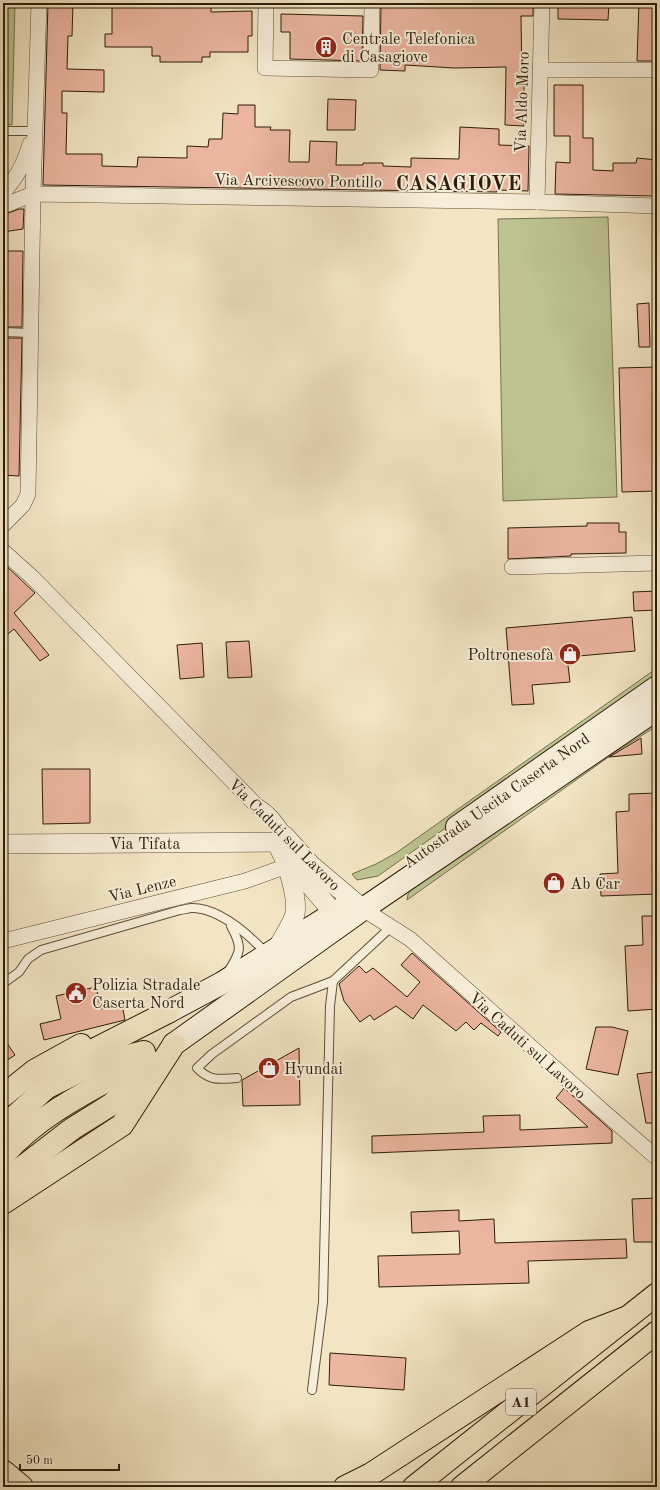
<svg xmlns="http://www.w3.org/2000/svg" width="660" height="1490" viewBox="0 0 660 1490" font-family="'Old Standard TT',serif">
  <style>
    .green { fill: #bdc492; stroke: #75704e }
    .building { fill: #ecb6a1; stroke: #2d1d0a }
    .lines { fill: none; stroke-linecap: round; stroke-linejoin: round }
    .service-casing { stroke: #5e4f38; stroke-width: 10 }
    .minor-casing { stroke: #5e4f38; stroke-width: 16 }
    .tertiary-casing { stroke: #5e4f38; stroke-width: 20 }
    .secondary-casing { stroke: #2d1d0a; stroke-width: 24 }
    .motorway-casing { stroke: #2d1d0a; stroke-width: 24 }
    .service { stroke: #f7eed9; stroke-width: 8 }
    .minor { stroke: #f7eed9; stroke-width: 15 }
    .tertiary { stroke: #f7eed9; stroke-width: 19 }
    .secondary { stroke: #f7eed9; stroke-width: 22 }
    .motorway { stroke: #f3e5c4; stroke-width: 22 }
    .labels { text-anchor: middle; stroke-width: 4; stroke-linejoin: round; paint-order: stroke }
    .shield { fill: #f7eed9; stroke: #6a5c48; stroke-width: 1 }
    .shield-label { font-size: 15px; font-weight: bold; fill: #2d1d0a }
    .poi-label { font-size: 16px; fill: #2d1d0a; stroke: #f7eed9; text-anchor: start }
    .street-label { font-size: 16px; fill: #2d1d0a; stroke: #f7eed9 }
    .district-label { font-size: 20px; font-weight: bold; letter-spacing: 1px; fill: #2d1d0a; stroke: #f7eed9 }
  </style>
  <rect width="100%" height="100%" fill="#f3e5c4"/>
  <filter id="stains"><feTurbulence type="fractalNoise" baseFrequency=".005" numOctaves="4"/><feColorMatrix values="0 0 0 0 .2 0 0 0 0 .09 0 0 0 0 .02 0 0 0 .5 -.17"/></filter>
  <radialGradient id="worn" r=".72"><stop offset=".6" stop-color="#630" stop-opacity="0"/><stop offset="1" stop-color="#630" stop-opacity=".3"/></radialGradient>
  <g class="green">
    <polygon points="3,3 15,3 12,125 3,124"/>
    <polygon points="608,217 617,497 503,501 498,219"/>
    <polygon points="657,668 657,678 378,876 357,880 352,874 376,864 396,853"/>
    <polygon points="657,719 657,726 617,751 407,900 408,894 412,888"/>
  </g>
  <g class="building">
    <polygon points="48,3 73,3 72,36 68,36 67,69 104,70 104,92 62,91 62,113 67,113 66,154 102,154 102,166 137,167 138,157 187,158 187,146 208,147 209,139 222,139 223,113 238,114 238,105 255,105 255,127 271,127 270,130 290,130 289,162 309,162 310,141 337,142 336,165 363,165 363,163 383,163 383,166 411,167 411,158 459,159 460,127 499,129 499,145 529,146 528,191 497,190 497,192 43,185"/>
    <polygon points="112,3 211,3 211,12 252,11 252,36 248,36 248,52 210,52 210,57 202,57 202,62 160,62 160,56 152,56 152,47 105,47 105,34 112,34"/>
    <polygon points="381,3 533,3 533,16 521,16 522,84 524,84 524,126 505,125 506,67 454,68 405,65 405,71 380,70"/>
    <polygon points="558,3 609,3 608,20 558,19"/>
    <polygon points="639,3 657,3 657,61 637,61"/>
    <polygon points="281,14 363,16 362,61 290,59 290,32 281,32"/>
    <polygon points="554,85 583,85 583,138 593,138 593,170 613,171 613,163 636,163 637,158 657,160 657,196 555,194 556,162 570,163 570,136 554,136"/>
    <polygon points="328,99 356,100 355,130 327,130"/>
    <polygon points="19,209 24,209 23,229 3,232 3,215"/>
    <polygon points="3,251 23,251 22,327 3,327"/>
    <polygon points="649,303 650,347 639,347 637,304"/>
    <polygon points="3,338 22,338 19,476 3,475"/>
    <polygon points="657,367 657,491 622,492 619,368"/>
    <polygon points="587,523 619,523 619,532 626,532 626,553 571,554 571,556 508,559 508,528 587,526"/>
    <polygon points="3,563 35,593 14,613 49,655 40,661 14,629 3,638"/>
    <polygon points="657,591 657,610 634,611 633,592"/>
    <polygon points="632,617 635,651 567,657 570,682 532,685 534,704 512,705 506,628"/>
    <polygon points="249,641 252,677 228,678 226,642"/>
    <polygon points="202,643 204,677 180,679 177,645"/>
    <polygon points="641,738 642,754 609,757"/>
    <polygon points="42,769 90,769 90,823 43,824"/>
    <polygon points="657,793 657,894 601,896 600,874 618,873 616,812 629,811 629,794"/>
    <polygon points="642,916 657,916 657,1009 628,1011 625,946 643,945"/>
    <polygon points="412,953 501,1032 498,1036 481,1023 474,1030 466,1022 456,1031 423,1005 413,1019 396,1006 374,1020 370,1015 360,1022 344,1001 339,984 359,966 366,973 373,968 407,997 420,982 401,965"/>
    <polygon points="96,987 101,1009 122,1004 125,1020 44,1040 40,1024 61,1019 56,996"/>
    <polygon points="596,1027 612,1027 628,1031 618,1075 586,1069"/>
    <polygon points="3,1037 15,1055 3,1063"/>
    <polygon points="299,1048 300,1105 243,1106 242,1080"/>
    <polygon points="653,1072 657,1101 657,1123 646,1123 637,1074"/>
    <polygon points="564,1088 612,1131 612,1143 372,1153 372,1136 484,1132 483,1116 520,1115 520,1130 588,1127 556,1098"/>
    <polygon points="657,1198 657,1242 634,1242 632,1199"/>
    <polygon points="459,1210 459,1221 494,1219 495,1243 626,1239 627,1258 528,1261 529,1283 379,1287 378,1256 460,1254 459,1231 412,1233 411,1212"/>
    <polygon points="330,1353 406,1358 404,1390 329,1385"/>
  </g>
  <g class="lines">
    <g class="service-casing">
      <g id="service">
        <polyline points="3,131 33,131"/>
        <polyline points="3,332 31,333"/>
        <path d="M228,972C241,951 243,948 231,926"/>
        <path d="M5,982L19,972L28,959L41,950L180,910C184,910 188,908 192,908C219,908 249,935 266,953"/>
        <path d="M237,1078C219,1079 211,1082 197,1068L212,1054L291,997L333,981"/>
        <polyline points="312,1390 323,1302 330,1006 333,981 391,927"/>
      </g>
    </g>
    <g class="minor-casing">
      <g id="minor">
        <polyline points="266,3 265,68 371,70 372,3"/>
        <polyline points="540,70 657,70"/>
        <path d="M3,193C17,177 24,164 30,144"/>
        <polyline points="537,202 542,3"/>
        <polyline points="3,206 33,194 537,202 657,206"/>
        <polyline points="3,525 23,505 28,494 33,194 39,3"/>
        <path d="M3,551L32,577L257,806C270,813 277,824 285,836"/>
        <polyline points="512,567 657,563"/>
        <polyline points="363,909 410,939 604,1112 657,1158"/>
        <polyline points="3,941 245,881 287,866"/>
      </g>
    </g>
    <g class="tertiary-casing">
      <g id="tertiary">
        <path d="M275,842C286,855 298,897 295,914C292,925 283,937 278,947"/>
        <polyline points="3,844 275,842 285,836 311,865 363,909"/>
        <polyline points="287,858 343,924"/>
      </g>
    </g>
    <g class="secondary-casing">
      <g id="secondary">
        <polyline points="457,827 657,687"/>
        <polyline points="168,1012 222,983 347,905"/>
        <polyline points="174,1044 363,909 657,709"/>
      </g>
    </g>
    <g class="motorway-casing">
      <g id="motorway">
        <polyline points="70,1062 168,1012"/>
        <polyline points="3,1096 34,1071 81,1045"/>
        <polyline points="3,1127 46,1088 92,1065 144,1052"/>
        <path d="M3,1156C39,1113 98,1086 147,1059"/>
        <polyline points="3,1182 72,1129 112,1104 149,1069"/>
        <polyline points="3,1203 122,1125 174,1044"/>
        <polyline points="3,1471 22,1487"/>
        <polyline points="345,1487 371,1474 589,1332 628,1317"/>
        <polyline points="414,1487 657,1294"/>
        <polyline points="462,1487 657,1332"/>
      </g>
    </g>
    <use href="#service" class="service"/>
    <use href="#minor" class="minor"/>
    <use href="#tertiary" class="tertiary"/>
    <use href="#secondary" class="secondary"/>
    <use href="#motorway" class="motorway"/>
  </g>
  <defs>
    <g id="building-disc" transform="scale(1.15)"><circle r="9.5" fill="#8f2418" stroke="#f7eed9"/><path d="M-4-6H4V6H1V3H-1V6H-4ZM-2.5-4.3h1.7v1.8h-1.7ZM.8-4.3h1.7v1.8H.8ZM-2.5-1h1.7V.8h-1.7ZM.8-1h1.7V.8H.8Z" fill="#fff"/></g>
    <g id="shop-disc" transform="scale(1.15)"><circle r="9.5" fill="#8f2418" stroke="#f7eed9"/><path d="M-5-2.5h2.3a2.7 3.5 0 0 1 5.4 0H5L5.5 6h-11ZM-1.5-2.5h3a1.5 2.3 0 0 0-3 0Z" fill="#fff"/></g>
    <g id="civic-disc" transform="scale(1.15)"><circle r="9.5" fill="#8f2418" stroke="#f7eed9"/><path d="M-.6-6.5H3V-4.5H.6V-3L4-1V1h2V6H-6V1h2V-1L-.6-3ZM-1.2 2.5V6h2.4V2.5Z" fill="#fff"/></g>
  </defs>
  <g fill-rule="evenodd">
    <use href="#building-disc" x="326" y="47"/>
    <use href="#shop-disc" x="570" y="654"/>
    <use href="#shop-disc" x="554" y="883"/>
    <use href="#civic-disc" x="76" y="993"/>
    <use href="#shop-disc" x="269" y="1068"/>
  </g>
  <g class="labels">
    <rect class="shield" x="506" y="1389" width="30" height="26" rx="3"/>
    <g class="shield-label">
      <text x="521" y="1407">A1</text>
    </g>
    <g class="poi-label">
      <text x="342" y="44">Centrale Telefonica<tspan x="342" dy="18">di Casagiove</tspan></text>
      <text x="554" y="660" text-anchor="end">Poltronesofà</text>
      <text x="570" y="889">Ab Car</text>
      <text x="92" y="990">Polizia Stradale<tspan x="92" dy="18">Caserta Nord</tspan></text>
      <text x="284" y="1074">Hyundai</text>
    </g>
    <g class="street-label">
      <text transform="translate(521 102) rotate(-88)" y="6">Via Aldo Moro</text>
      <text transform="translate(298 180) rotate(1)" y="6">Via Arcivescovo Pontillo</text>
      <text transform="translate(496 800) rotate(-35)" y="6">Autostrada Uscita Caserta Nord</text>
      <text transform="translate(285 834) rotate(45)" y="6">Via Caduti sul Lavoro</text>
      <text x="145" y="849">Via Tifata</text>
      <text transform="translate(142 888) rotate(-14)" y="6">Via Lenze</text>
      <text transform="translate(528 1045) rotate(42)" y="6">Via Caduti sul Lavoro</text>
    </g>
    <g class="district-label">
      <text x="459" y="190">CASAGIOVE</text>
    </g>
  </g>
  <rect width="660" height="1490" fill="none" stroke="#f3e5c4" stroke-width="16"/>
  <rect x="4" y="4" width="652" height="1482" fill="none" stroke="#2d1d0a" stroke-width="2"/>
  <rect x="8" y="8" width="644" height="1474" fill="none" stroke="#2d1d0a"/>
  <path d="M20 1464v6h99v-6" fill="none" stroke="#2d1d0a" stroke-width="2"/>
  <text x="26" y="1464" font-size="12" fill="#2d1d0a" stroke="#f7eed9" stroke-width="3" paint-order="stroke">50 m</text>
  <rect width="100%" height="100%" filter="url(#stains)"/>
  <rect width="100%" height="100%" fill="url(#worn)"/>
</svg>
